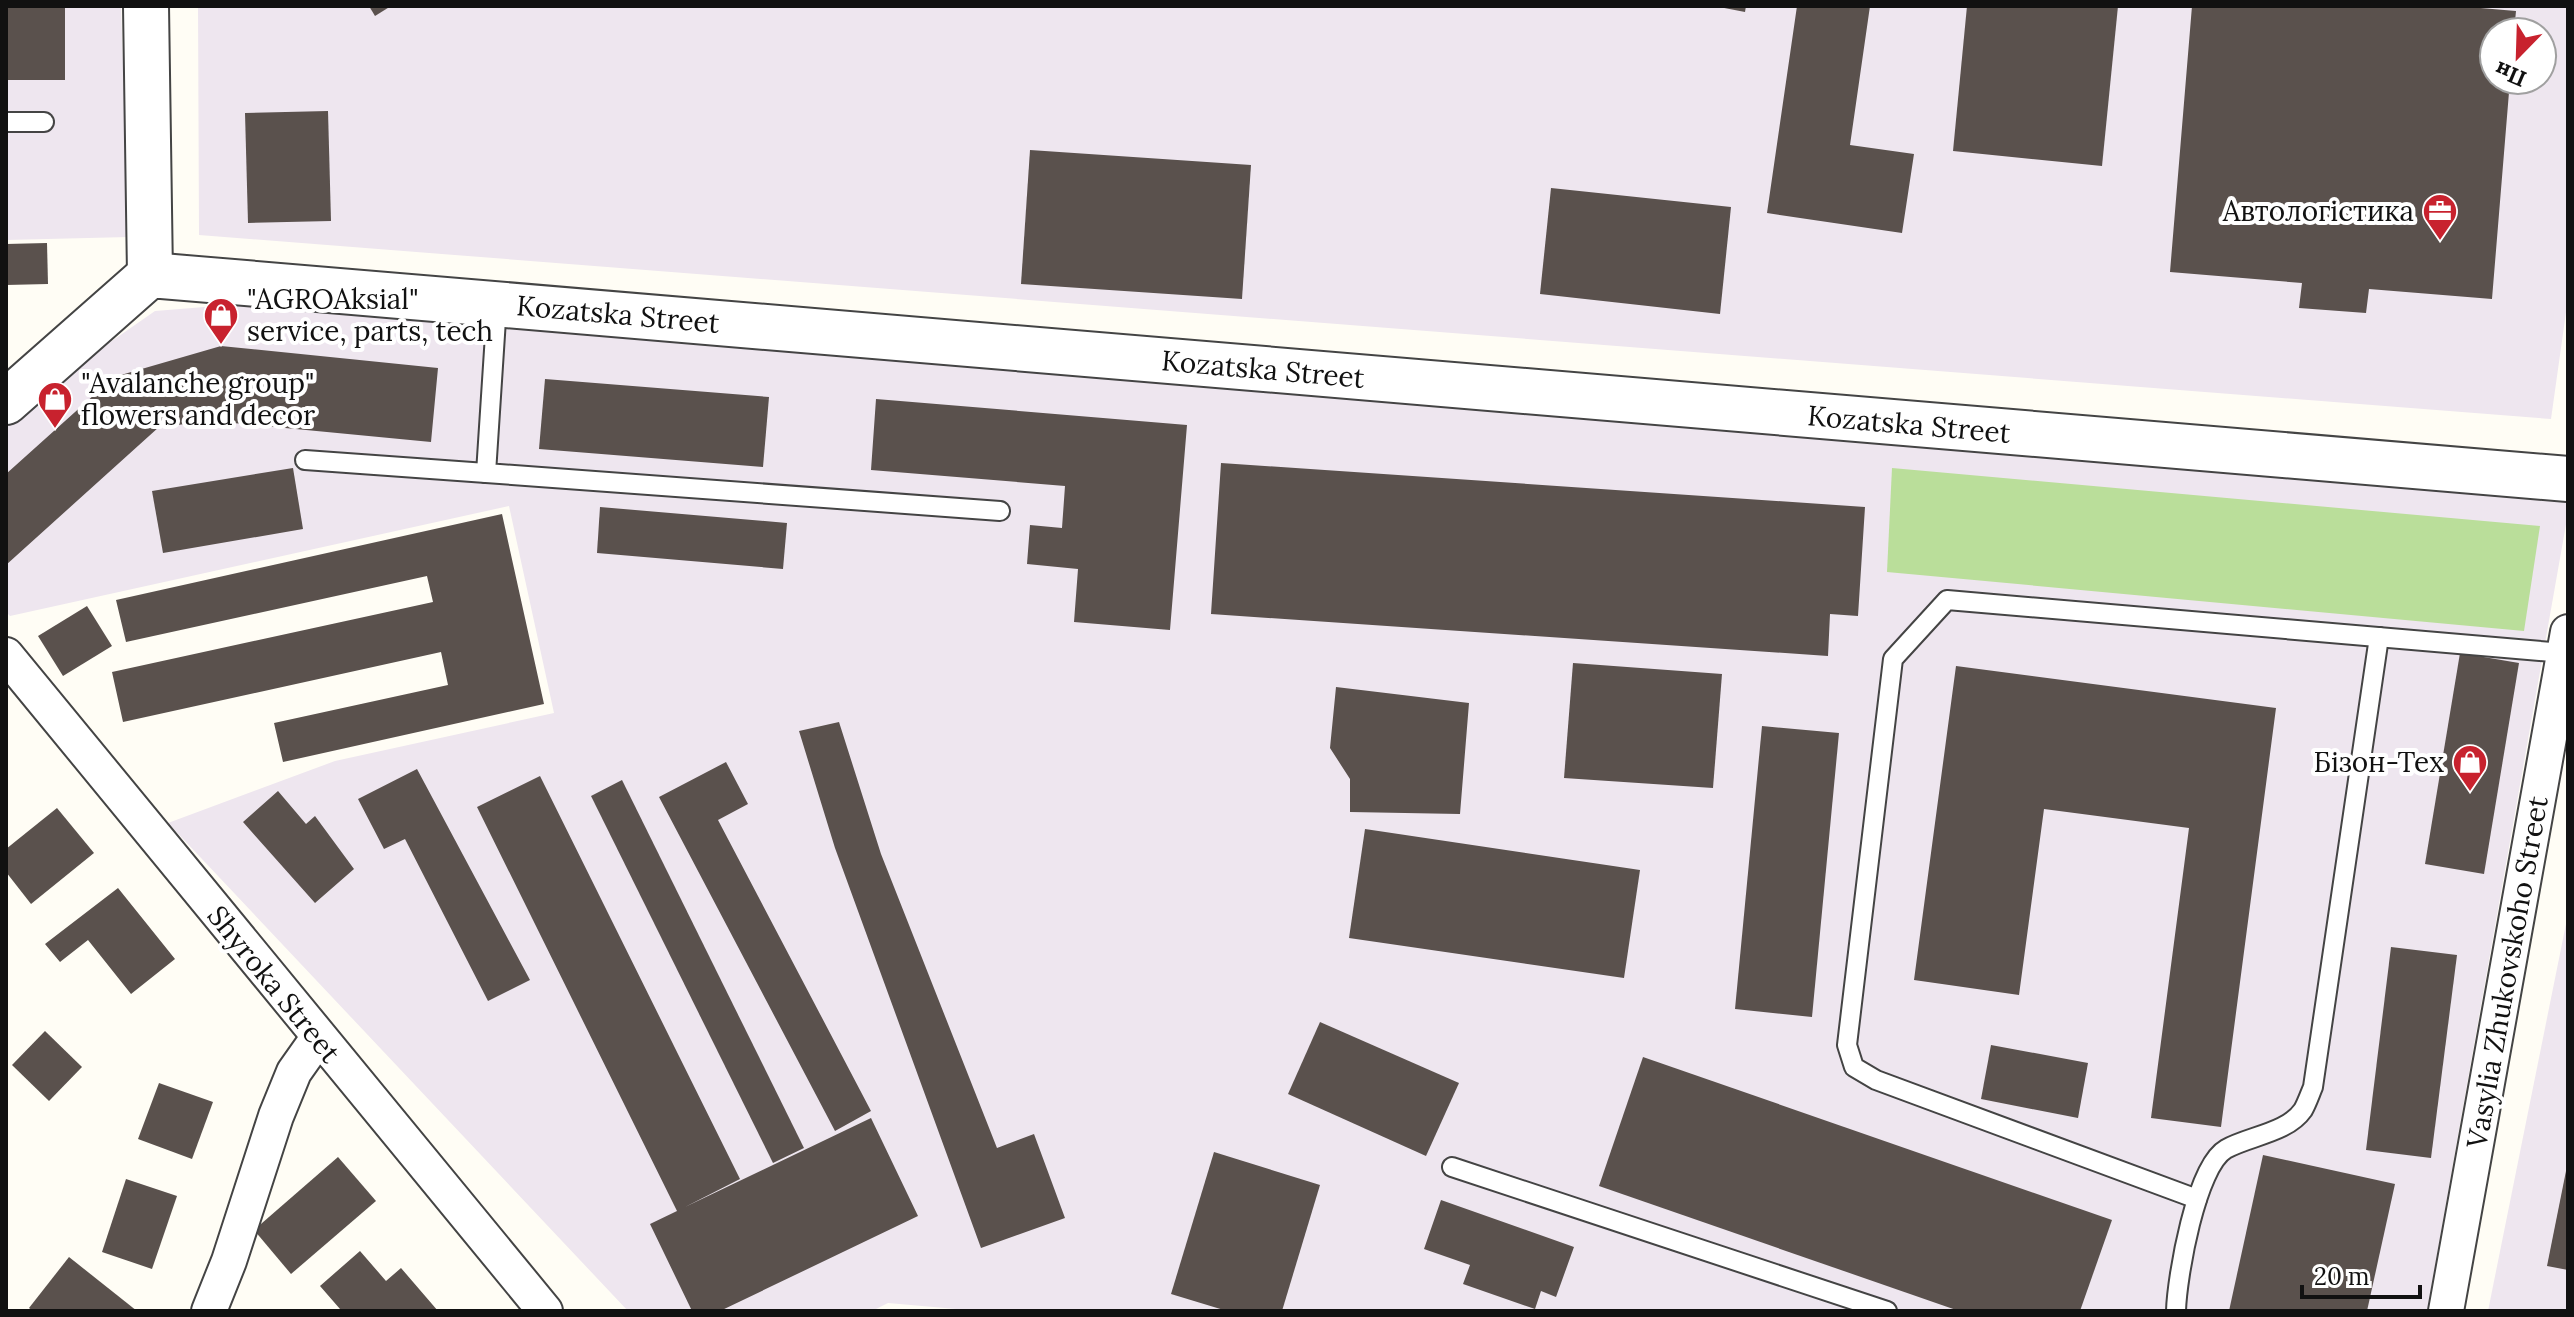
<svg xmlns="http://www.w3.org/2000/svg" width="2574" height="1317" viewBox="0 0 2574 1317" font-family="Lora,serif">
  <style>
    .industrial { fill: #eee6ef; fill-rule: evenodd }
    .forest { fill: #bade9a }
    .building { fill: #5a514d }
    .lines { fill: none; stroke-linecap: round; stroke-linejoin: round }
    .service-casing { stroke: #444; stroke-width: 22 }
    .minor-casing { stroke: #444; stroke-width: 38 }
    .tertiary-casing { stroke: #444; stroke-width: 48 }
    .service { stroke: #fff; stroke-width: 18 }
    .minor { stroke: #fff; stroke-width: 34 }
    .tertiary { stroke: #fff; stroke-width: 44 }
    .labels { text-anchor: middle; stroke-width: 8; stroke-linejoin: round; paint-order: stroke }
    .poi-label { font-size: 28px; fill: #111; stroke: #fff; text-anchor: end }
    .street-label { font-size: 28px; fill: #111; stroke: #fff }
  </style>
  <rect width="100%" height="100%" fill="#fffdf5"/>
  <g class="industrial">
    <polygon points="6,6 121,6 129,237 6,240"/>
    <path d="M198,6H2568V298L2551,419L199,235ZM2494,32H2542V80H2494Z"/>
    <polygon points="229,305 2568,499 2568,513 2427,1311 979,1311 888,1303 872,1311 628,1311 168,823 335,761 554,713 509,506 10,616 6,612 6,427 109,343 155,311"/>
    <polygon points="2568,914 2568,1311 2488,1311"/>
  </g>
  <polygon class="forest" points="1892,468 2540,526 2524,631 1887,572"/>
  <g class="building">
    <rect x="6" y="6" width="59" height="74"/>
    <polygon points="369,6 391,6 375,16"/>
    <polygon points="1714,6 1746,6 1745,12"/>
    <polygon points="1797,6 1870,6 1850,145 1914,154 1902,233 1767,213"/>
    <polygon points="1967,6 2118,6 2102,166 1953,151"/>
    <polygon points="2192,6 2457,6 2516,11 2514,32 2494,32 2494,80 2510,80 2492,299 2369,289 2366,313 2299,308 2302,283 2170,272"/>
    <polygon points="328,111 331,221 248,223 245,113"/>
    <polygon points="1030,150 1251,165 1242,299 1021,284"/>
    <polygon points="1551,188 1731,207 1720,314 1540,294"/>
    <polygon points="47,243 48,284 6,285 6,244"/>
    <polygon points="221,346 438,368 431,442 213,421 159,427 6,565 6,474 114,377"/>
    <polygon points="545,379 769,397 763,467 539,449"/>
    <polygon points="876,399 1187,425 1170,630 1074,622 1078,569 1027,564 1030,525 1062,528 1065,486 871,470"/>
    <polygon points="1221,463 1865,507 1858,616 1830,614 1828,656 1211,614"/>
    <polygon points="293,468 303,529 163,553 152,491"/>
    <polygon points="600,507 787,523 783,569 597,553"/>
    <polygon points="502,514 544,704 283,762 274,723 448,685 441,652 123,722 112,672 433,602 427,576 126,642 116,600"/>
    <polygon points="87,606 112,646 63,676 38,636"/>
    <polygon points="2460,653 2519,663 2484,874 2425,864"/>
    <polygon points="1573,663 1722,674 1713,788 1564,778"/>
    <polygon points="1956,666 2276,708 2221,1127 2151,1118 2189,828 2044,809 2019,995 1914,980"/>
    <polygon points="1336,687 1469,703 1460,814 1350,812 1350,779 1330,748"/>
    <polygon points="839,722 881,854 997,1148 1034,1134 1065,1218 981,1248 835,848 799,731"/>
    <polygon points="1762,726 1839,733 1812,1017 1735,1009"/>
    <polygon points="726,762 748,804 718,820 871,1111 835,1131 659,797"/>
    <polygon points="417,769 530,980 488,1001 405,839 384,849 358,799"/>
    <polygon points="540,776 740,1179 685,1207 871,1118 918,1216 720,1311 692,1311 650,1224 677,1211 477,807"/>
    <polygon points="622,780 804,1148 773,1163 591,796"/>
    <polygon points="278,791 306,824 315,816 354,869 315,903 243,822"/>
    <polygon points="57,808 94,853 31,904 6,872 6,849"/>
    <polygon points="1365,829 1640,870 1624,978 1349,938"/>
    <polygon points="118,888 175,959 131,994 88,940 60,962 45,944"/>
    <polygon points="2391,947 2457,955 2431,1158 2366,1150"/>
    <polygon points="1320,1022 1459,1083 1426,1156 1288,1094"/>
    <polygon points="45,1031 82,1067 49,1101 12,1065"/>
    <polygon points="1991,1045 2088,1063 2078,1118 1981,1099"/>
    <polygon points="1643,1057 2112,1220 2080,1311 1959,1311 1599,1186"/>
    <polygon points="159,1083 213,1102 192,1159 138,1139"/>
    <polygon points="1214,1152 1320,1185 1282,1311 1227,1311 1171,1294"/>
    <polygon points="2263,1155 2395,1184 2367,1311 2229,1311"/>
    <polygon points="338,1157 376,1201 291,1274 254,1230"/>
    <polygon points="2567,1166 2568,1166 2568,1270 2547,1266"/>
    <polygon points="126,1179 177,1196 152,1269 102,1252"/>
    <polygon points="1441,1200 1574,1247 1556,1297 1541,1291 1535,1309 1463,1284 1470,1265 1424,1249"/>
    <polygon points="360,1251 386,1281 401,1268 438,1311 337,1311 340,1309 320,1286"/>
    <polygon points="69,1257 137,1311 33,1311 29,1308"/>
  </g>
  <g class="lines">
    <g class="service-casing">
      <g id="service">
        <polyline points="6,122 44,122"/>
        <polyline points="497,304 486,473 1000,511"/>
        <polyline points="305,460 486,473"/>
        <polyline points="1452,1167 1887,1311"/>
        <polyline points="2197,1199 1876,1080 1854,1067 1847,1045 1893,659 1947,600 2564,653"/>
        <path d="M2176,1311C2177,1277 2196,1166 2226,1149C2249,1136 2287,1133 2303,1110C2307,1103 2310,1094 2313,1087L2379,637"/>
      </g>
    </g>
    <g class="minor-casing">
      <g id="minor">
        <polyline points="6,655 545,1311"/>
        <polyline points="209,1311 229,1261 276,1116 294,1072 318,1038"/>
        <polyline points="2446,1311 2568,632"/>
      </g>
    </g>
    <g class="tertiary-casing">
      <g id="tertiary">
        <polyline points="146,6 150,275"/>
        <polyline points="6,402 150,275 2568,479"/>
      </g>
    </g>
    <use href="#service" class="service"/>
    <use href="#minor" class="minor"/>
    <use href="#tertiary" class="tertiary"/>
  </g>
  <defs>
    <g id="office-pin" transform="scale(1.8)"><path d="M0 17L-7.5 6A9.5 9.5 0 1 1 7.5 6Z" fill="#c8222e" stroke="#fff"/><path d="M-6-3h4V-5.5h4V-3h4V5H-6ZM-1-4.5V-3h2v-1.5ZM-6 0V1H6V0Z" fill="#fff"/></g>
    <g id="shop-pin" transform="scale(1.8)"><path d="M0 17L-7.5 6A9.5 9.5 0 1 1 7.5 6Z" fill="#c8222e" stroke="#fff"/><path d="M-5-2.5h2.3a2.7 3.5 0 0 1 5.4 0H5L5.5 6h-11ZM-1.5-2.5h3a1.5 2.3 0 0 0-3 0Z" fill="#fff"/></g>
  </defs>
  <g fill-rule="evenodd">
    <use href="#office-pin" x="2440" y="211"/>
    <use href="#shop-pin" x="221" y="315"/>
    <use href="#shop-pin" x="55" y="399"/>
    <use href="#shop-pin" x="2470" y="762"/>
  </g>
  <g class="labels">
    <g class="poi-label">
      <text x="2414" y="221">Автологістика</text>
      <text x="247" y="309" text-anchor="start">"AGROAksial"<tspan x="247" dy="32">service, parts, tech</tspan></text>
      <text x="81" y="393" text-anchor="start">"Avalanche group"<tspan x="81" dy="32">flowers and decor</tspan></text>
      <text x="2444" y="772">Бізон-Тех</text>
    </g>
    <g class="street-label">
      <text transform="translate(618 314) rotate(5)" y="10">Kozatska Street</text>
      <text transform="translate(1263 369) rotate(5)" y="10">Kozatska Street</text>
      <text transform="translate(1909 424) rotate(5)" y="10">Kozatska Street</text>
      <text transform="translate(2507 972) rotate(-80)" y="10">Vasylia Zhukovskoho Street</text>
      <text transform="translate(274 984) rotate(51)" y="10">Shyroka Street</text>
    </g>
  </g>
  <rect width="2574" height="1317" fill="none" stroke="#111111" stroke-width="16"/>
  <g transform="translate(2518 56) rotate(203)"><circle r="38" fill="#ffffff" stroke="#a0a0a0" stroke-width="2"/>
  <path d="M0-6L14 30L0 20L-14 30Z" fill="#c8222e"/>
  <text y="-12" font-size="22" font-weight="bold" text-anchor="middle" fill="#111111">Пн</text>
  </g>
  <path d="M2302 1285v12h118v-12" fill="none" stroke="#111111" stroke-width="4"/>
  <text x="2314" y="1285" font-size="24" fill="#111111" stroke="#ffffff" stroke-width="6" paint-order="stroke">20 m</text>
</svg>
